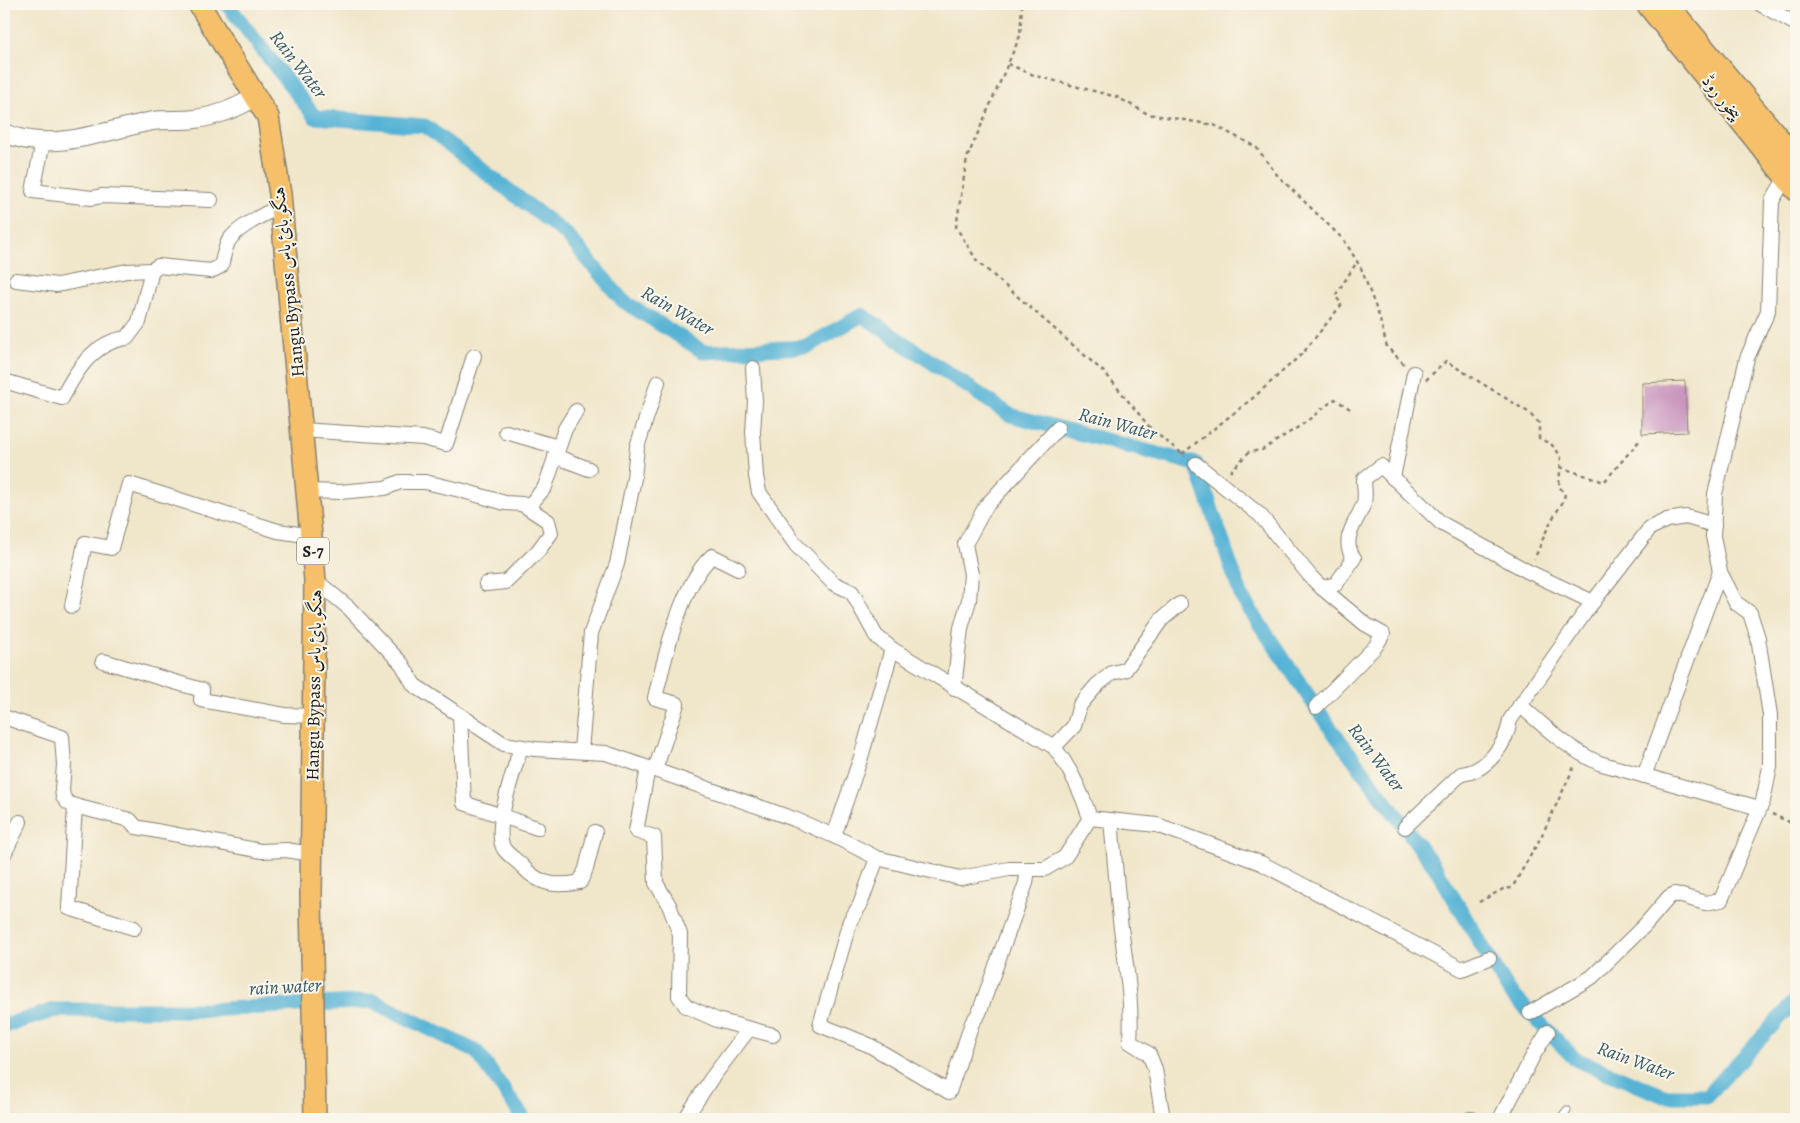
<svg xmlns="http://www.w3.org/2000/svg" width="1800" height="1123" viewBox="0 0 1800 1123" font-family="Alegreya,Amiri,serif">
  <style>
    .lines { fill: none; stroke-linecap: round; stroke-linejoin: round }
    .canal { stroke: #57b3d5; stroke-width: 15 }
    .building { fill: #c995be }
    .service-casing { stroke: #868173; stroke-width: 9 }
    .minor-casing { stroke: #868173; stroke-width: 16 }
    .tertiary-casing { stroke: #868173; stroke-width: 20 }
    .primary-casing { stroke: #868173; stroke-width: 24 }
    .path { stroke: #868173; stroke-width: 2.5; stroke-dasharray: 4 4; stroke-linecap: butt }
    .service { stroke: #fff; stroke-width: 7 }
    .minor { stroke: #fff; stroke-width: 14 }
    .tertiary { stroke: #fff; stroke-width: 18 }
    .primary { stroke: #f6c06b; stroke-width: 21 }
    .labels { text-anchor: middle; stroke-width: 4; stroke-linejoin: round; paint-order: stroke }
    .shield { fill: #fbf7ec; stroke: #5f5e5a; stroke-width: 1 }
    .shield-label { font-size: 16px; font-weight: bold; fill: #1c1c1c }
    .street-label { font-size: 18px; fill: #1c1c1c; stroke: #fbf7ec }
    .water-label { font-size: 19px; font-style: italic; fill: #345866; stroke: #fbf7ec }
  </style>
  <rect width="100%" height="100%" fill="#fbf7ec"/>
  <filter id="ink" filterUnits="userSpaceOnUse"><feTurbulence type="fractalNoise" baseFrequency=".02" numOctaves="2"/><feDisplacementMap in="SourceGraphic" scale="10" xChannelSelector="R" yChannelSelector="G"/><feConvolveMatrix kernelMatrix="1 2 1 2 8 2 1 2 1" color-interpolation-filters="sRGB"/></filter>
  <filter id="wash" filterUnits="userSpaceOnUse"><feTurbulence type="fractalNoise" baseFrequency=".0096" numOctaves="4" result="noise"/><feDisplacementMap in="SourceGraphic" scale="20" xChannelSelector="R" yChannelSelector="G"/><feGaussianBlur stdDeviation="1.12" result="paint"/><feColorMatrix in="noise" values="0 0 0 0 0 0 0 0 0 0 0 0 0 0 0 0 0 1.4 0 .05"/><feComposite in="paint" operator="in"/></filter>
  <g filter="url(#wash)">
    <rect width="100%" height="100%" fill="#f0e6ca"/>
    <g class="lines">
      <g class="canal">
        <polyline points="227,4 315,117 425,126 567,235 623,301 704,352 806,347 862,315 1010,415 1196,464 1242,598 1328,725 1437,870 1508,990 1575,1059 1664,1096 1707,1096 1796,1000"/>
        <polyline points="4,1026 55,1010 206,1010 373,1001 477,1052 522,1116 518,1119"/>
      </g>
    </g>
    <g id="blocks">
      <polygon class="building" points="1685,381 1687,432 1642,434 1642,383"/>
    </g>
  </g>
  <g filter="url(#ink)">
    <use href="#blocks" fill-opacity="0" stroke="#868173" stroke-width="1"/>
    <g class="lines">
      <g class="service-casing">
        <polyline id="service" points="1560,1119 1567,1110"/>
      </g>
      <g class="minor-casing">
        <g id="minor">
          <polyline points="1760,4 1796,24"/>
          <polyline points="43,142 33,191 92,198 102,196 211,200"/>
          <polyline points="16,280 57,285 127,271 152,270"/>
          <path d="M753,368L755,401L753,432L756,476L759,492L796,545L833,583L852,592L876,636L892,649L1054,747C1070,768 1082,793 1090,818"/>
          <path d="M4,381L62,398C76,371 93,342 127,338L139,322L152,270L158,266L211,271L221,266C223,258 225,249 228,242C236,228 266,213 281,206"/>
          <polyline points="302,430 423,438 446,444 474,356"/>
          <polyline points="506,432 558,447"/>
          <polyline points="555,456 589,469"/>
          <path d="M1196,464L1260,515L1311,577L1322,588L1336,584L1354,558C1339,539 1358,521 1364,503C1366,496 1364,487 1364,479L1381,466L1441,523L1527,571L1593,602"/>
          <polyline points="1393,478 1414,373"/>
          <polyline points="307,491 339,492 385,488 400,482 425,482 460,490 505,503 522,504 548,521 551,533 538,551 506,582 486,584"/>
          <polyline points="528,507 545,487 565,429 576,411"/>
          <polyline points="315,580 349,608 402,664 414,685 504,744 535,749 606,753 794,819 834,836 877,858 960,878 1009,869 1045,869 1065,857 1090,818 1157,825 1261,863 1462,969 1489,958"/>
          <polyline points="72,606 85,543 111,548 129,484 278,531 312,536"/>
          <polyline points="103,661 202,690 201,700 285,715 313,716"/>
          <polyline points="954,688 961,628 969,600 971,574 965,544 986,506 1058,428"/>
          <path d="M1520,705C1545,727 1568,749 1599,763L1759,808"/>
          <polyline points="1316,707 1375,647 1383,634 1365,624 1322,588"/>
          <polyline points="460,715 464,803 537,828"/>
          <polyline points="4,717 62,737 64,765 62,789 63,797 68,803 75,806"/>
          <path d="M521,747C515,768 492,830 504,849C509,856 518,861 524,868C540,885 557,887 580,882L586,869L595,832"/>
          <polyline points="1054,747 1074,726 1080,705 1097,685 1112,673 1125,670 1162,619 1180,604"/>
          <polyline points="581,751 591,633 617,564 634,478 637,447 658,382"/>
          <polyline points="648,768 636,831 654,837 656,883 669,905 680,934 679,996 686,1006 717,1020 773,1035"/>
          <path d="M655,770L677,704L655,698C665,657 681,584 712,556L738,569"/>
          <polyline points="1644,776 1720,572"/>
          <path d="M1111,820C1114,854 1117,887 1120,920C1125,961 1133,1000 1130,1042L1149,1054L1155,1069L1163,1119"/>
          <path d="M1405,827L1461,774C1486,772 1507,744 1510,720L1586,611L1650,528L1667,520L1686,517L1714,525"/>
          <polyline points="834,836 861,757 892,649"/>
          <polyline points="4,854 20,822"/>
          <polyline points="877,858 860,905 850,921 820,1025 869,1045 949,1092 972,1023 979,1013 1026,883 1028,869"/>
          <polyline points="134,928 69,908 75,806 130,820 136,827 261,851 286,850 312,854"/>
          <polyline points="1530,1013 1592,977 1645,925 1669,897 1675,894 1705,903 1721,900 1763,801 1770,767 1770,715 1758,638 1750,613 1736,603 1720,572 1713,536 1715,494 1747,358 1768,311 1772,201 1786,177 1796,167"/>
          <polyline points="685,1119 711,1079 749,1029"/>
          <polyline points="1470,1119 1472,1119"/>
          <polyline points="1500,1119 1534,1054 1548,1032"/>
        </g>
      </g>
      <g class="tertiary-casing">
        <path id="tertiary" d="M4,133C52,154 105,130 153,121C167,119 182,121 195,119C218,116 236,108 256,97"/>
      </g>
      <g class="primary-casing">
        <g id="primary">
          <polyline points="199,4 268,117 280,194 315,580 311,896 315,1119"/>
          <polyline points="1647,4 1796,190"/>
          <polyline points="1667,4 1796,159"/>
        </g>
      </g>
      <g class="path">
        <polyline points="1022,4 1020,36 967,158 956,227 977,261 1106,374 1152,430 1185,456"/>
        <polyline points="1008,64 1036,76 1117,97 1148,114 1214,125 1256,147 1278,176 1344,240 1361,268 1379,316 1387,347 1405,365"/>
        <path d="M1426,380L1446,361L1528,412L1539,423V438L1552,445L1561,456L1559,487L1565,493C1564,504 1558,508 1553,518C1545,531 1541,546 1534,559"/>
        <polyline points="1182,454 1253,398 1303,353 1342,304 1335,296 1357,262"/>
        <polyline points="1560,467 1604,482 1640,440"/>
        <polyline points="1230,472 1249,452 1262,450 1303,424 1335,399 1350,409"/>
        <polyline points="1772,814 1796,825"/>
        <polyline points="1479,902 1503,889 1512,888 1541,837 1575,765"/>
      </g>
      <use href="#service" class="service"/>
      <use href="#minor" class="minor"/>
      <use href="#tertiary" class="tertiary"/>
      <use href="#primary" class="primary"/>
    </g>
  </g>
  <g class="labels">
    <rect class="shield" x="297" y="537.5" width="32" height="27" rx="4"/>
    <g class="shield-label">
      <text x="313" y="557">S-7</text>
    </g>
    <g class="street-label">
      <text transform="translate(1722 97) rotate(51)" y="6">پیخور روڈ</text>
      <text transform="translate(288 282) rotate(-96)" y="6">Hangu Bypass ہنگو بائ پاس</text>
      <text transform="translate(314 685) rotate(-89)" y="6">Hangu Bypass ہنگو بائ پاس</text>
    </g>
    <g class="water-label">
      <text transform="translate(299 64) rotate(52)" y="7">Rain Water</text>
      <text transform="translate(678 310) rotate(30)" y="7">Rain Water</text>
      <text transform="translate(1118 423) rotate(15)" y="7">Rain Water</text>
      <text transform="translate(1377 757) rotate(53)" y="7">Rain Water</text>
      <text transform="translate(285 986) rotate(-3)" y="7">rain water</text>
      <text transform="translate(1636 1060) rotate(20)" y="7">Rain Water</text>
    </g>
  </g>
  <rect width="1800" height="1123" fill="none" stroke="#fbf7ec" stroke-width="20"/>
</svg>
